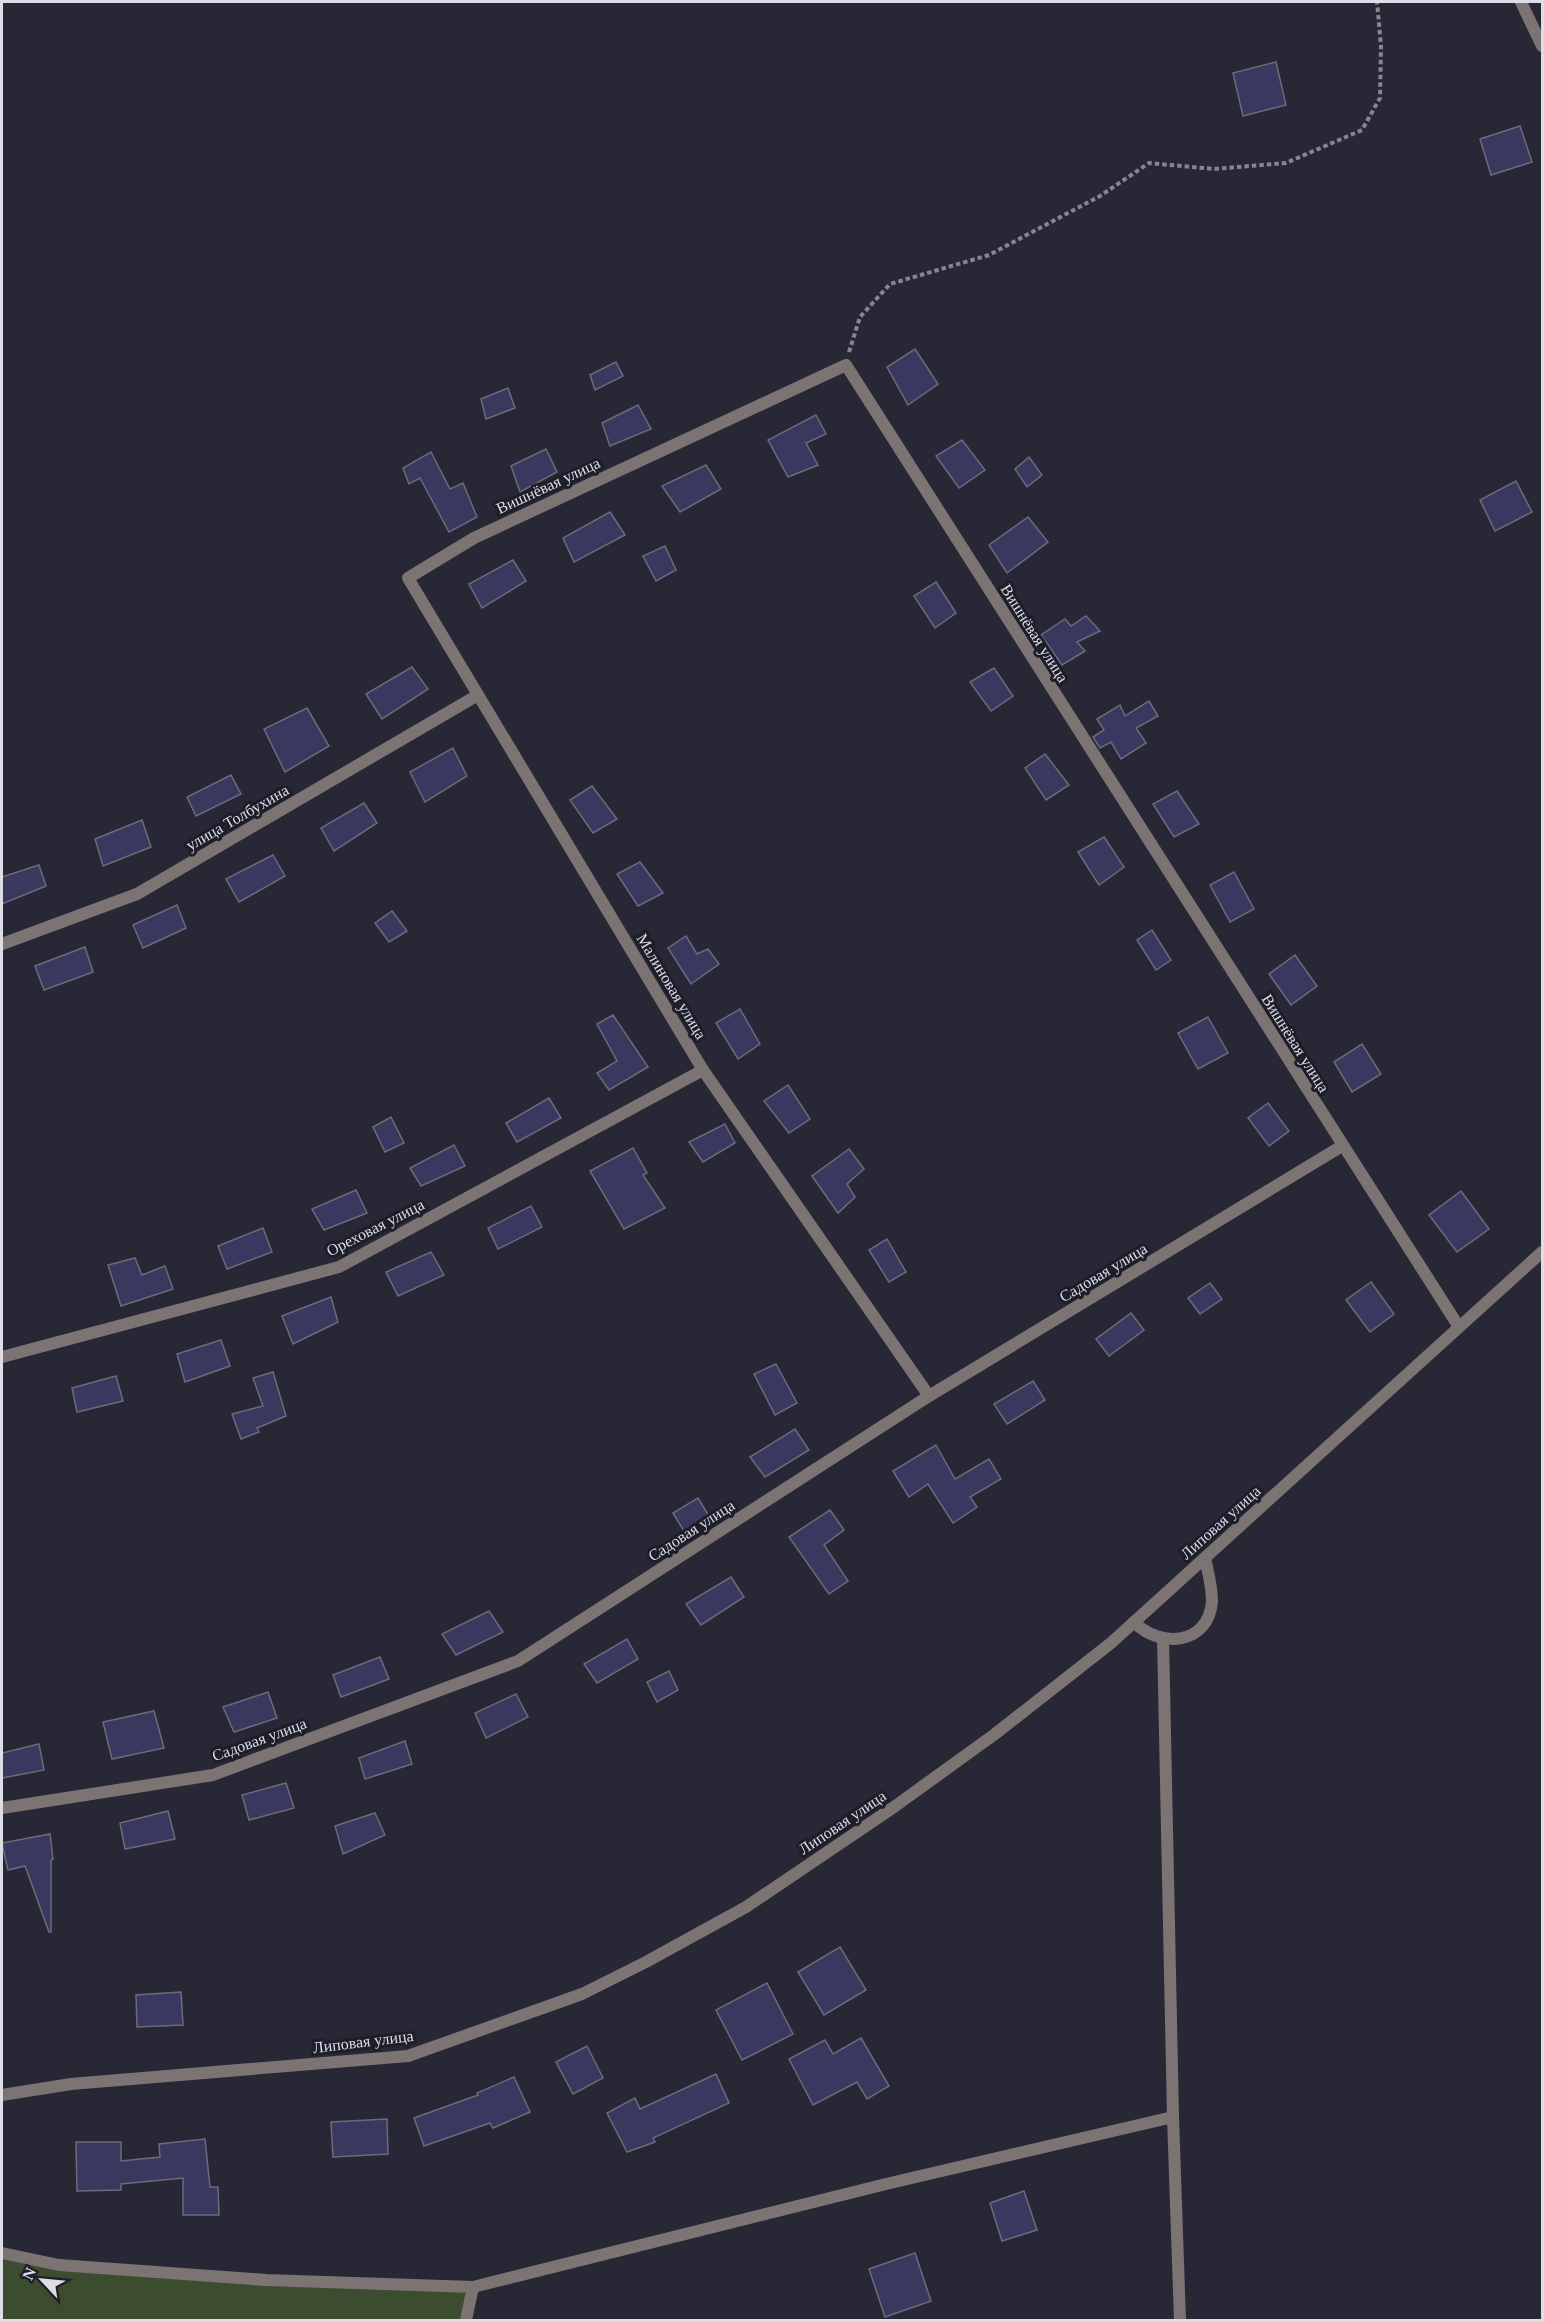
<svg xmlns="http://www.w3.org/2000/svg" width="1544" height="2322" viewBox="0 0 1544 2322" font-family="'Times New Roman',serif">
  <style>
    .green { fill: #3c4c2f }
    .building { fill: #3a385e; stroke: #6b6b7b; stroke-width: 1.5 }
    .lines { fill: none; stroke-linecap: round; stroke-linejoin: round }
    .path { stroke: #868691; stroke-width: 4; stroke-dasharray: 4.5 3; stroke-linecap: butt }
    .street { stroke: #7c7473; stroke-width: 12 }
    .labels { text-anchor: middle; stroke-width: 6; stroke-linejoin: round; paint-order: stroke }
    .street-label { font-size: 16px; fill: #dddde6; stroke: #1e1e2a }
  </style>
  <rect width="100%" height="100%" fill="#272735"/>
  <polygon class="green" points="2,2253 59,2265 473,2287 466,2320 2,2320"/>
  <g class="building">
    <polygon points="1276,62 1286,105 1243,116 1233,73"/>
    <polygon points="1520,126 1532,162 1491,175 1480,139"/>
    <polygon points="915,349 938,384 908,405 887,367"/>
    <polygon points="616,362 623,376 595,390 590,375"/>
    <polygon points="508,388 515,408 486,419 481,399"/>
    <polygon points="638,405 651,429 610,446 602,423"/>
    <polygon points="816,415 826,434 806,443 818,465 788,477 768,440"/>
    <polygon points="962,440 985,470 959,488 936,456"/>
    <polygon points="546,449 557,472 520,492 511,466"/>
    <polygon points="431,452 450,489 463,483 477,517 449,532 420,478 409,484 403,468"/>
    <polygon points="1029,457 1042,475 1027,487 1015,469"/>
    <polygon points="706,465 721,489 680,512 662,486"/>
    <polygon points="1516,481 1532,512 1495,531 1480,500"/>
    <polygon points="610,512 625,535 574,562 563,538"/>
    <polygon points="1028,517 1048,542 1007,573 989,545"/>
    <polygon points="665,546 676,570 656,581 643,556"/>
    <polygon points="513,560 526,581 482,608 469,584"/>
    <polygon points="936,582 956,613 935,628 914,596"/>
    <polygon points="1086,616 1100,631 1077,642 1085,651 1062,665 1041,635 1065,619 1071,626"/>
    <polygon points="412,667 428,689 382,719 366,694"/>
    <polygon points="994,668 1013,696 991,711 970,682"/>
    <polygon points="1149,701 1158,716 1136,728 1146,743 1121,759 1111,742 1100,748 1093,737 1104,730 1097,719 1120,705 1125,716"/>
    <polygon points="307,708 329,746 285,772 264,729"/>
    <polygon points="453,748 467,776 425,802 410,772"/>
    <polygon points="1045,754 1069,785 1046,800 1025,768"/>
    <polygon points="231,775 241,794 196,816 187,797"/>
    <polygon points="592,786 617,819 593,833 570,800"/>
    <polygon points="1177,791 1199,824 1174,837 1153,804"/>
    <polygon points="364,803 377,823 334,851 321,828"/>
    <polygon points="142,820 151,847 103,866 95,839"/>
    <polygon points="1104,837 1124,867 1099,885 1078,852"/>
    <polygon points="273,855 285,876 239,902 226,879"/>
    <polygon points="640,862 663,893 638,906 617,874"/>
    <polygon points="39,865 46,886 2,904 2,877"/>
    <polygon points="1234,872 1254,909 1230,922 1210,885"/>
    <polygon points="177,905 186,928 143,948 133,925"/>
    <polygon points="392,911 407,931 389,942 375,923"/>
    <polygon points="1152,930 1171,960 1156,970 1137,940"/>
    <polygon points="686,936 697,954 708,949 719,964 691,984 668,948"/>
    <polygon points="85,947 93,972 44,990 35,966"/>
    <polygon points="1295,955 1317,986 1291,1005 1269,974"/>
    <polygon points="740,1009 760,1044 738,1059 716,1023"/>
    <polygon points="613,1015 648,1067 609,1090 597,1073 617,1061 597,1024"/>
    <polygon points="1208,1017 1228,1053 1198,1069 1178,1033"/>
    <polygon points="1362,1044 1381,1074 1352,1092 1334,1062"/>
    <polygon points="788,1085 810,1119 789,1133 764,1101"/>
    <polygon points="549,1098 561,1118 517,1142 506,1123"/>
    <polygon points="1268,1103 1289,1131 1269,1146 1248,1118"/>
    <polygon points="391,1117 404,1143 385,1152 373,1127"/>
    <polygon points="725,1124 735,1143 703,1162 689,1142"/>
    <polygon points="454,1145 465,1166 421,1186 410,1168"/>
    <polygon points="633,1148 647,1173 643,1175 665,1208 624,1229 590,1171"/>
    <polygon points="849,1149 864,1169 847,1184 855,1197 838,1213 812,1176"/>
    <polygon points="356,1190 367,1213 324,1230 312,1209"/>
    <polygon points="1461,1191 1489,1229 1457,1252 1429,1215"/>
    <polygon points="531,1206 542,1227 498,1249 488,1228"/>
    <polygon points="263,1228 272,1252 227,1269 218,1246"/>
    <polygon points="887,1239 906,1272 889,1282 869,1250"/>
    <polygon points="431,1252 444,1275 398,1296 386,1272"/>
    <polygon points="135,1258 142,1275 165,1266 173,1289 121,1306 108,1265"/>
    <polygon points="1371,1282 1394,1314 1370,1332 1346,1300"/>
    <polygon points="1210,1283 1222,1299 1200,1314 1188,1298"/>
    <polygon points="331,1297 338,1322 293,1344 282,1316"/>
    <polygon points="1131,1313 1144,1330 1109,1356 1096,1339"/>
    <polygon points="221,1340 230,1366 185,1382 177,1354"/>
    <polygon points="776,1364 797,1403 775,1415 754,1374"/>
    <polygon points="273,1372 286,1416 257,1428 259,1432 241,1439 232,1414 263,1406 253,1378"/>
    <polygon points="116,1376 123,1401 77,1412 72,1388"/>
    <polygon points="1033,1381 1045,1400 1007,1424 994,1404"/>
    <polygon points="795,1429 809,1450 765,1477 750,1457"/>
    <polygon points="936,1445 955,1479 989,1459 1001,1479 970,1497 977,1507 953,1523 928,1484 909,1497 893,1471"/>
    <polygon points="698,1498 709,1516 685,1533 673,1513"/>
    <polygon points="830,1510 844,1530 824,1545 848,1581 829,1594 789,1537"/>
    <polygon points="731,1577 744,1597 701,1625 686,1604"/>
    <polygon points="489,1611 503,1632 456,1655 442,1634"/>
    <polygon points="627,1639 638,1659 597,1683 584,1664"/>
    <polygon points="380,1657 389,1679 341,1697 333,1675"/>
    <polygon points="669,1671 678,1690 657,1702 647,1682"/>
    <polygon points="268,1692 277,1718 234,1732 223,1707"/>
    <polygon points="516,1694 528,1717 486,1738 475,1713"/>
    <polygon points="154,1711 164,1748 112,1759 103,1722"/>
    <polygon points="405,1741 412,1764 365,1779 359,1758"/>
    <polygon points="39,1744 44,1770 2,1778 2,1753"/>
    <polygon points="286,1783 294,1808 249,1820 242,1795"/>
    <polygon points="168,1811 175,1839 125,1849 120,1823"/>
    <polygon points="375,1813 385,1835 343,1854 335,1826"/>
    <polygon points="50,1834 53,1859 51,1860 51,1932 49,1932 25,1866 8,1870 2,1843"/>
    <polygon points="840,1947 866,1990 824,2015 798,1972"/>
    <polygon points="767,1983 793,2034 742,2060 716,2010"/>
    <polygon points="181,1992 183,2025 137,2027 136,1995"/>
    <polygon points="861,2038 889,2086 867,2099 857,2082 813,2105 789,2059 825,2040 833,2054"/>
    <polygon points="587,2046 603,2078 573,2094 556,2062"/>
    <polygon points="716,2074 729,2103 653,2138 655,2142 627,2152 607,2113 635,2098 640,2109"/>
    <polygon points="514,2077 530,2112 493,2128 490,2123 424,2146 414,2118 478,2095 477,2093"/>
    <polygon points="387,2119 388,2154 333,2157 331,2122"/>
    <polygon points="205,2139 210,2187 218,2187 219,2215 183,2215 183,2178 121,2184 121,2190 77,2191 76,2142 121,2142 121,2161 160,2157 159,2144"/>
    <polygon points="1024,2191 1037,2230 1002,2241 990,2203"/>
    <polygon points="915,2253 931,2301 885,2317 869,2269"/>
  </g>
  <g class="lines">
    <polyline class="path" points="849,352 860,317 890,284 989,255 1100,196 1149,163 1214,169 1286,163 1362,130 1380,98 1381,46 1377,2"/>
    <g class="street">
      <polyline points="1521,2 1542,46"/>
      <polyline points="2,944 137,894 478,695"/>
      <polyline points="2,1357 339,1267 703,1070"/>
      <polyline points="929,1396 703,1070 408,578 474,538 846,365 1459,1327"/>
      <path d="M1134,1622C1160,1649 1209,1645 1212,1601C1212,1586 1208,1572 1205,1558"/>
      <polyline points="1163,1638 1173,2117 1180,2320"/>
      <polyline points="2,1808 213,1775 518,1661 929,1396 1342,1146"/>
      <polyline points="2,2095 71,2084 408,2056 582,1994 646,1962 746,1907 894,1807 995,1734 1111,1643 1542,1252"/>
      <polyline points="2,2253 59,2265 266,2280 473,2287 886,2184 1173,2117"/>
      <polyline points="466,2320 473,2287"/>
    </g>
  </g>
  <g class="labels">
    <g class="street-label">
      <text transform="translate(548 485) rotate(-25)" y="6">Вишнёвая улица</text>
      <text transform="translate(1035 633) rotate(58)" y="6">Вишнёвая улица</text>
      <text transform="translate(237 817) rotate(-30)" y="6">улица Толбухина</text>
      <text transform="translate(672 986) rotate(59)" y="6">Малиновая улица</text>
      <text transform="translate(1296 1043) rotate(58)" y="6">Вишнёвая улица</text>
      <text transform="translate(375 1227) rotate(-27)" y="6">Ореховая улица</text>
      <text transform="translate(1103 1272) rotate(-31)" y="6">Садовая улица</text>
      <text transform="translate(1220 1522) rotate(-42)" y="6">Липовая улица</text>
      <text transform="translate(691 1530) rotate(-33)" y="6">Садовая улица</text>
      <text transform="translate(259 1739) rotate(-20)" y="6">Садовая улица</text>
      <text transform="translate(842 1822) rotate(-34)" y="6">Липовая улица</text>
      <text transform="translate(363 2041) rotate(-7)" y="6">Липовая улица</text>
    </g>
  </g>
  <rect width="1544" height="2322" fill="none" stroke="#dddde6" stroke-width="6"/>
  <g transform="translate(42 2280) rotate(296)" stroke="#1e1e2a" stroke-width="4.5" paint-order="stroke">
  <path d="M0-4.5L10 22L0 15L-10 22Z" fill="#dddde6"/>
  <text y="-9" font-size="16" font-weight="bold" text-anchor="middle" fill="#dddde6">N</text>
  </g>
</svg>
